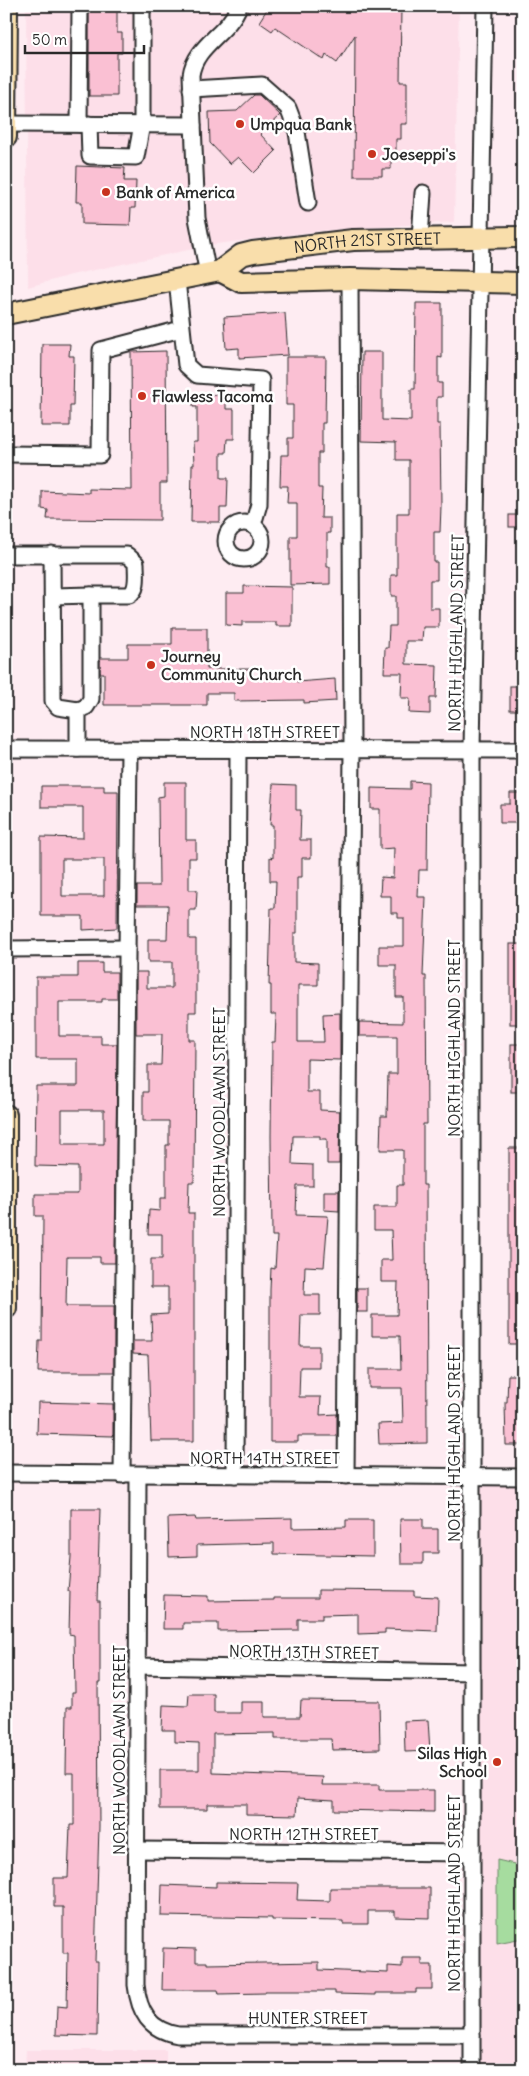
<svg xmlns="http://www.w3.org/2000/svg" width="529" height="2076" viewBox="0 0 529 2076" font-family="Delius,sans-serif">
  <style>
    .built { fill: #fddfe9 }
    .green { fill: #a6dc9f; stroke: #688465 }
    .building { fill: #fac0d3; stroke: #2b2b2b; fill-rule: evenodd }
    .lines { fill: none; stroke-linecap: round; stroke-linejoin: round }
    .minor-casing { stroke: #2b2b2b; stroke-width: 19 }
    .major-casing { stroke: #2b2b2b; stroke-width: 24 }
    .minor { stroke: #fff; stroke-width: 15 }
    .major { stroke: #f9deab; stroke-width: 20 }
    .poi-dot { fill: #c8321e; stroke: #fff; stroke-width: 2 }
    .labels { text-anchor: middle; stroke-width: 5; stroke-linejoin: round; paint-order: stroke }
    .poi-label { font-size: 16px; font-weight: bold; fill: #2b2b2b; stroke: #fff; text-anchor: start }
    .street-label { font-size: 16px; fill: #2b2b2b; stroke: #fff }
  </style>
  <rect width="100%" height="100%" fill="#feecf2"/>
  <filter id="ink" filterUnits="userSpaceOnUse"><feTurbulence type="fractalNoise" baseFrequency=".02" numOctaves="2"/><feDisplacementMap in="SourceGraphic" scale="10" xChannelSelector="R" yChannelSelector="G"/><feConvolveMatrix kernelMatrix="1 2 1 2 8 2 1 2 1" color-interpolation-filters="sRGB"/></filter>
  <g filter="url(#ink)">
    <g class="built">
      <polygon points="26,6 459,6 454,222 319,231 216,244 71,275 28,287"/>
      <rect x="472" y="1477" width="51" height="593"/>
      <polygon points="26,2050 166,2050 166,2070 25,2070"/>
    </g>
    <polygon class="green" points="497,1860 523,1866 523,1938 497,1943"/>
    <g class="building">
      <polygon points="89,6 117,6 117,33 122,33 122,53 117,53 117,96 89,96"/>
      <polygon points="269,6 401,6 400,82 407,82 407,124 401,124 401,139 396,139 396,154 391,154 391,169 382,169 382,176 354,176 355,35 337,63 326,55 324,60 275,27 272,31 259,22"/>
      <polygon points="254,95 259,95 280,115 260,134 276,151 254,173 238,157 230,164 210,143 209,112 237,111"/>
      <polygon points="77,166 125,168 124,181 136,181 135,208 131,208 130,225 82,224 82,202 76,202"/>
      <polygon points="416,303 442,303 442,358 438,357 438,383 442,383 442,397 437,397 437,424 440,424 441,506 440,532 434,532 434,562 437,562 437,580 430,580 430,608 439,608 439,627 423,627 422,641 406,641 406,664 437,665 436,698 430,698 430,714 409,713 410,698 401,698 402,673 384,673 385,648 388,648 389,626 396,626 396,596 391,596 391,575 397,575 397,513 409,513 409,460 396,460 396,442 361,441 362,352 382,352 382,420 411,421 411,389 415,389"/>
      <polygon points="285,313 288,355 239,358 239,348 226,349 224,317"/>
      <polygon points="42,344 70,344 69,356 74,356 73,406 70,406 70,426 41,426"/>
      <polygon points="166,351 167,483 160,483 160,520 47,519 48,510 42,509 42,491 89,493 89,489 132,490 131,352"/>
      <polygon points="286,357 326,357 325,423 322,423 322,453 318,453 318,488 322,488 321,518 330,518 330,533 327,533 327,567 330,567 330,584 290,585 290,536 297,536 297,503 287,503 288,486 280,486 281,455 288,455 288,438 293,438 293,405 286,405"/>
      <polygon points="193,394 226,395 226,409 234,409 234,439 227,439 226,453 221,453 221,478 228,478 227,508 220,508 220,522 191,522 192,465 194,465 193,442 197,442 197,407 193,407"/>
      <rect x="509" y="515" width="14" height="12"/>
      <polygon points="244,586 292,587 292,626 276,626 276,622 242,622 242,626 226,625 226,593 244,593"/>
      <polygon points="172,628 207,628 207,669 252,669 252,677 297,677 297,682 335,679 336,701 304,703 304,700 234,701 234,693 207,693 207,705 104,705 104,673 100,673 100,658 128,658 128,644 172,644"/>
      <rect x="510" y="686" width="13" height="24"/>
      <polygon points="410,781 428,782 427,870 419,870 418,897 426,897 423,976 426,976 427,1124 423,1124 423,1185 426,1185 427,1443 379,1444 378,1424 403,1423 402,1388 369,1388 369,1369 401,1369 400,1336 372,1336 372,1315 397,1315 398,1282 381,1282 381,1260 392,1260 391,1230 374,1230 374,1207 397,1207 397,1185 403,1185 403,1150 380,1150 381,1116 387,1116 388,1074 397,1074 397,1036 359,1036 359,1022 403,1023 403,997 396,997 396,965 379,965 379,946 404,946 404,918 398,918 398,913 391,913 391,896 380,896 381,877 393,878 394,848 380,849 380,809 371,809 371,788 410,789"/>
      <polygon points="164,782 186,782 186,840 196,840 196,858 189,858 189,890 197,890 196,910 189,910 189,939 196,939 196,1012 189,1012 189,1040 195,1040 194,1182 189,1182 188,1213 194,1213 194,1441 151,1441 148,1355 133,1354 133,1341 152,1341 151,1315 168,1314 168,1287 151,1287 151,1259 162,1259 162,1234 148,1234 149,1210 160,1211 160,1198 166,1198 166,1145 169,1145 169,1121 143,1121 143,1092 148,1092 148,1065 161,1065 162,1034 136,1034 136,972 147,972 147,988 172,988 172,962 148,962 148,939 167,939 168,905 137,905 137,886 159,886 158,797 164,796"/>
      <polygon points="273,784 296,785 296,810 301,810 300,840 311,840 311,858 302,858 302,877 297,877 297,933 294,933 294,962 318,963 318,985 298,985 298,1042 324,1042 323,1014 340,1013 340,1060 307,1059 307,1092 320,1092 320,1110 340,1111 339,1164 327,1164 327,1139 320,1139 320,1136 293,1136 292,1164 313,1165 313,1186 297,1186 296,1215 328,1216 324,1267 305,1266 304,1295 320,1295 320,1315 301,1315 300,1346 319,1346 319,1367 300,1367 299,1397 321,1397 320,1415 337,1414 337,1436 298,1436 298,1442 270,1442 270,1290 271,1268 275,1269 277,1236 272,1236 271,1136 272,1042 275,1042 276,1014 271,1014 271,985 269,985 271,908 275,908 276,881 270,881 270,857 273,858 273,825 270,825"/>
      <path d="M41,786H104V791H118L117,928L83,930V916H41V837L83,838V807H41ZM62,859H104V896H62Z"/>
      <polygon points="510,793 523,793 523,823 500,823 500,804 510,804"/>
      <rect x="510" y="944" width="13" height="80"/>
      <path d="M78,963H102V972H117V999H102V1002H59V1036H101V1044H117L115,1263H100V1257H67L66,1306H114V1372H38L39,1341H42L43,1216H35V1194H78V1167L35,1166L36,1086H78V1059H36V977H78ZM62,1110H104V1144H62Z"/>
      <rect x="511" y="1044" width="12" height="48"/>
      <rect x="509" y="1148" width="14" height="196"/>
      <polygon points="324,1191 339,1191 339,1211 324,1210"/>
      <rect x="357" y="1288" width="10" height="24"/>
      <polygon points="508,1375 523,1375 523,1445 506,1445 505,1402 507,1402"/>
      <polygon points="38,1402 113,1404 113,1436 37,1434"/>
      <polygon points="71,1509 100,1509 97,1601 100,1601 100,1683 98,1683 99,1826 95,1961 98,1961 97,2036 56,2035 57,2006 67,2007 68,1953 63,1953 63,1907 54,1907 54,1878 68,1878 70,1825 74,1825 74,1773 66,1773 67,1707 72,1707 72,1692 75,1692 74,1635 69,1634 70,1591 68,1591 71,1557"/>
      <polygon points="195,1517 196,1520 292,1518 292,1528 346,1527 346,1520 373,1520 373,1556 274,1554 274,1543 197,1545 197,1556 169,1557 168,1518"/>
      <polygon points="400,1519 423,1519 423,1529 438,1529 438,1553 423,1553 423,1564 401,1564"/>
      <polygon points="318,1590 414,1591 414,1596 438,1597 437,1631 385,1629 385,1633 358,1634 358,1614 322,1615 322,1619 298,1619 298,1630 218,1631 218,1623 183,1623 183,1629 163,1629 164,1595 208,1596 208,1601 274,1600 274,1598 318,1598"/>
      <polygon points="189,1694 214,1694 214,1713 241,1713 241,1702 264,1702 264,1717 300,1717 301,1700 379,1701 380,1749 332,1750 331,1739 275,1739 275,1733 213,1734 213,1773 323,1777 322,1785 379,1785 379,1790 434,1790 434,1812 334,1810 334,1800 298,1798 297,1815 246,1814 246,1804 207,1804 207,1809 160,1809 160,1770 199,1770 199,1743 175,1742 175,1730 162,1730 163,1705 188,1706"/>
      <polygon points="428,1720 430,1751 405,1752 404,1721"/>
      <polygon points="216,1882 298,1883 297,1900 330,1901 330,1888 430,1888 430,1918 395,1917 395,1911 368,1911 368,1924 343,1924 343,1921 272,1920 272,1918 161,1916 162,1885 216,1887"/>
      <polygon points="163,1948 196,1949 196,1962 207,1962 207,1964 319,1962 319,1970 388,1973 388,1966 402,1967 402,1958 422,1958 422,1965 432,1965 432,1989 416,1989 416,1993 375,1993 375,1995 335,1994 335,1991 265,1991 265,1993 219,1994 218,1990 162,1990"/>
    </g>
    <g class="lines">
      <g class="minor-casing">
        <g id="minor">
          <polyline points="191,89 262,85 288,108 297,132 308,203"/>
          <polyline points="6,124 193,125"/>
          <polyline points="79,124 80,6"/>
          <polyline points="89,124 90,156 136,157 142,124 142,6"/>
          <polyline points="420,238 423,193"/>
          <path d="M208,274L197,218L191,75C195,45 228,34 239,6"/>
          <polyline points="177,280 186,365 197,375 261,380 259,504 253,525"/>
          <polyline points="6,454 100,455 101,350 181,329"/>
          <circle cx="244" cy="541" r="18"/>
          <polyline points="52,554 53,701 58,707 78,710"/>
          <path d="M6,555H127L136,563C136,573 139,590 129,595H91V699L86,707L78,710V749"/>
          <polyline points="53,596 91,595"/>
          <polyline points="6,749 523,750"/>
          <polyline points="6,949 127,948"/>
          <polyline points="6,1473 523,1477"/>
          <polyline points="122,1475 129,749"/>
          <path d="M138,1475L136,1985C139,2012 149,2030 178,2035H472"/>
          <polyline points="235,1475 238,749"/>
          <polyline points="346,1476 352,749 350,279"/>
          <polyline points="137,1666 472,1672"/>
          <polyline points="136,1850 472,1853"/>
          <polyline points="472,2070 472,750 485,6"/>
        </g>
      </g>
      <g class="major-casing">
        <g id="major">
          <polyline points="6,137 7,6"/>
          <polyline points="220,271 241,282 350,279 523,283"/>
          <path id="s1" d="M6,314L220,271L241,255L253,252L353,240L523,237"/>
          <polyline points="6,1115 6,1308"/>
        </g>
      </g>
      <use href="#minor" class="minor"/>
      <use href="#major" class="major"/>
    </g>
  </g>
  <g class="poi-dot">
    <circle cx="240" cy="124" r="5"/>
    <circle cx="372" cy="154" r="5"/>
    <circle cx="106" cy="192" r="5"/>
    <circle cx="142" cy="396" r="5"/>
    <circle cx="151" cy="665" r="5"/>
    <circle cx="497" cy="1762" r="5"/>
  </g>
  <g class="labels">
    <g class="poi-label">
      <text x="250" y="130">Umpqua Bank</text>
      <text x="382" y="160">Joeseppi's</text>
      <text x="116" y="198">Bank of America</text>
      <text x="152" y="402">Flawless Tacoma</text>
      <text x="161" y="662">Journey<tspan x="161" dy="18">Community Church</tspan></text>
      <text x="487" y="1759" text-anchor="end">Silas High<tspan x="487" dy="18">School</tspan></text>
    </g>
    <g class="street-label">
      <text dy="6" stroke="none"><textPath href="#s1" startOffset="372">NORTH 21ST STREET</textPath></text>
      <text transform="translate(456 633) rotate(-89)" y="6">NORTH HIGHLAND STREET</text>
      <text x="265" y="738">NORTH 18TH STREET</text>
      <text transform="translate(454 1038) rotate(-90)" y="6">NORTH HIGHLAND STREET</text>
      <text transform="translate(219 1112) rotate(-90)" y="6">NORTH WOODLAWN STREET</text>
      <text transform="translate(454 1443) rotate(-90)" y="6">NORTH HIGHLAND STREET</text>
      <text x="265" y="1464">NORTH 14TH STREET</text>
      <text transform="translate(304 1652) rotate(1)" y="6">NORTH 13TH STREET</text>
      <text transform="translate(119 1750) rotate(-90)" y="6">NORTH WOODLAWN STREET</text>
      <text x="304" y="1840">NORTH 12TH STREET</text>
      <text transform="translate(454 1893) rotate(-90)" y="6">NORTH HIGHLAND STREET</text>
      <text x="308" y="2024">HUNTER STREET</text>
    </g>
  </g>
  <rect width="529" height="2076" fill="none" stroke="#fff" stroke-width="25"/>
  <rect x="12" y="12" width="504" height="2051" fill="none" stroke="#2b2b2b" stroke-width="2" filter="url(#ink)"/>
  <path d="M25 45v8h119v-8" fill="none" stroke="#2b2b2b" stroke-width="2.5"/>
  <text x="32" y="45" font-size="15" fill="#2b2b2b" stroke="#ffffff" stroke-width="4" paint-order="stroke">50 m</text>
</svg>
